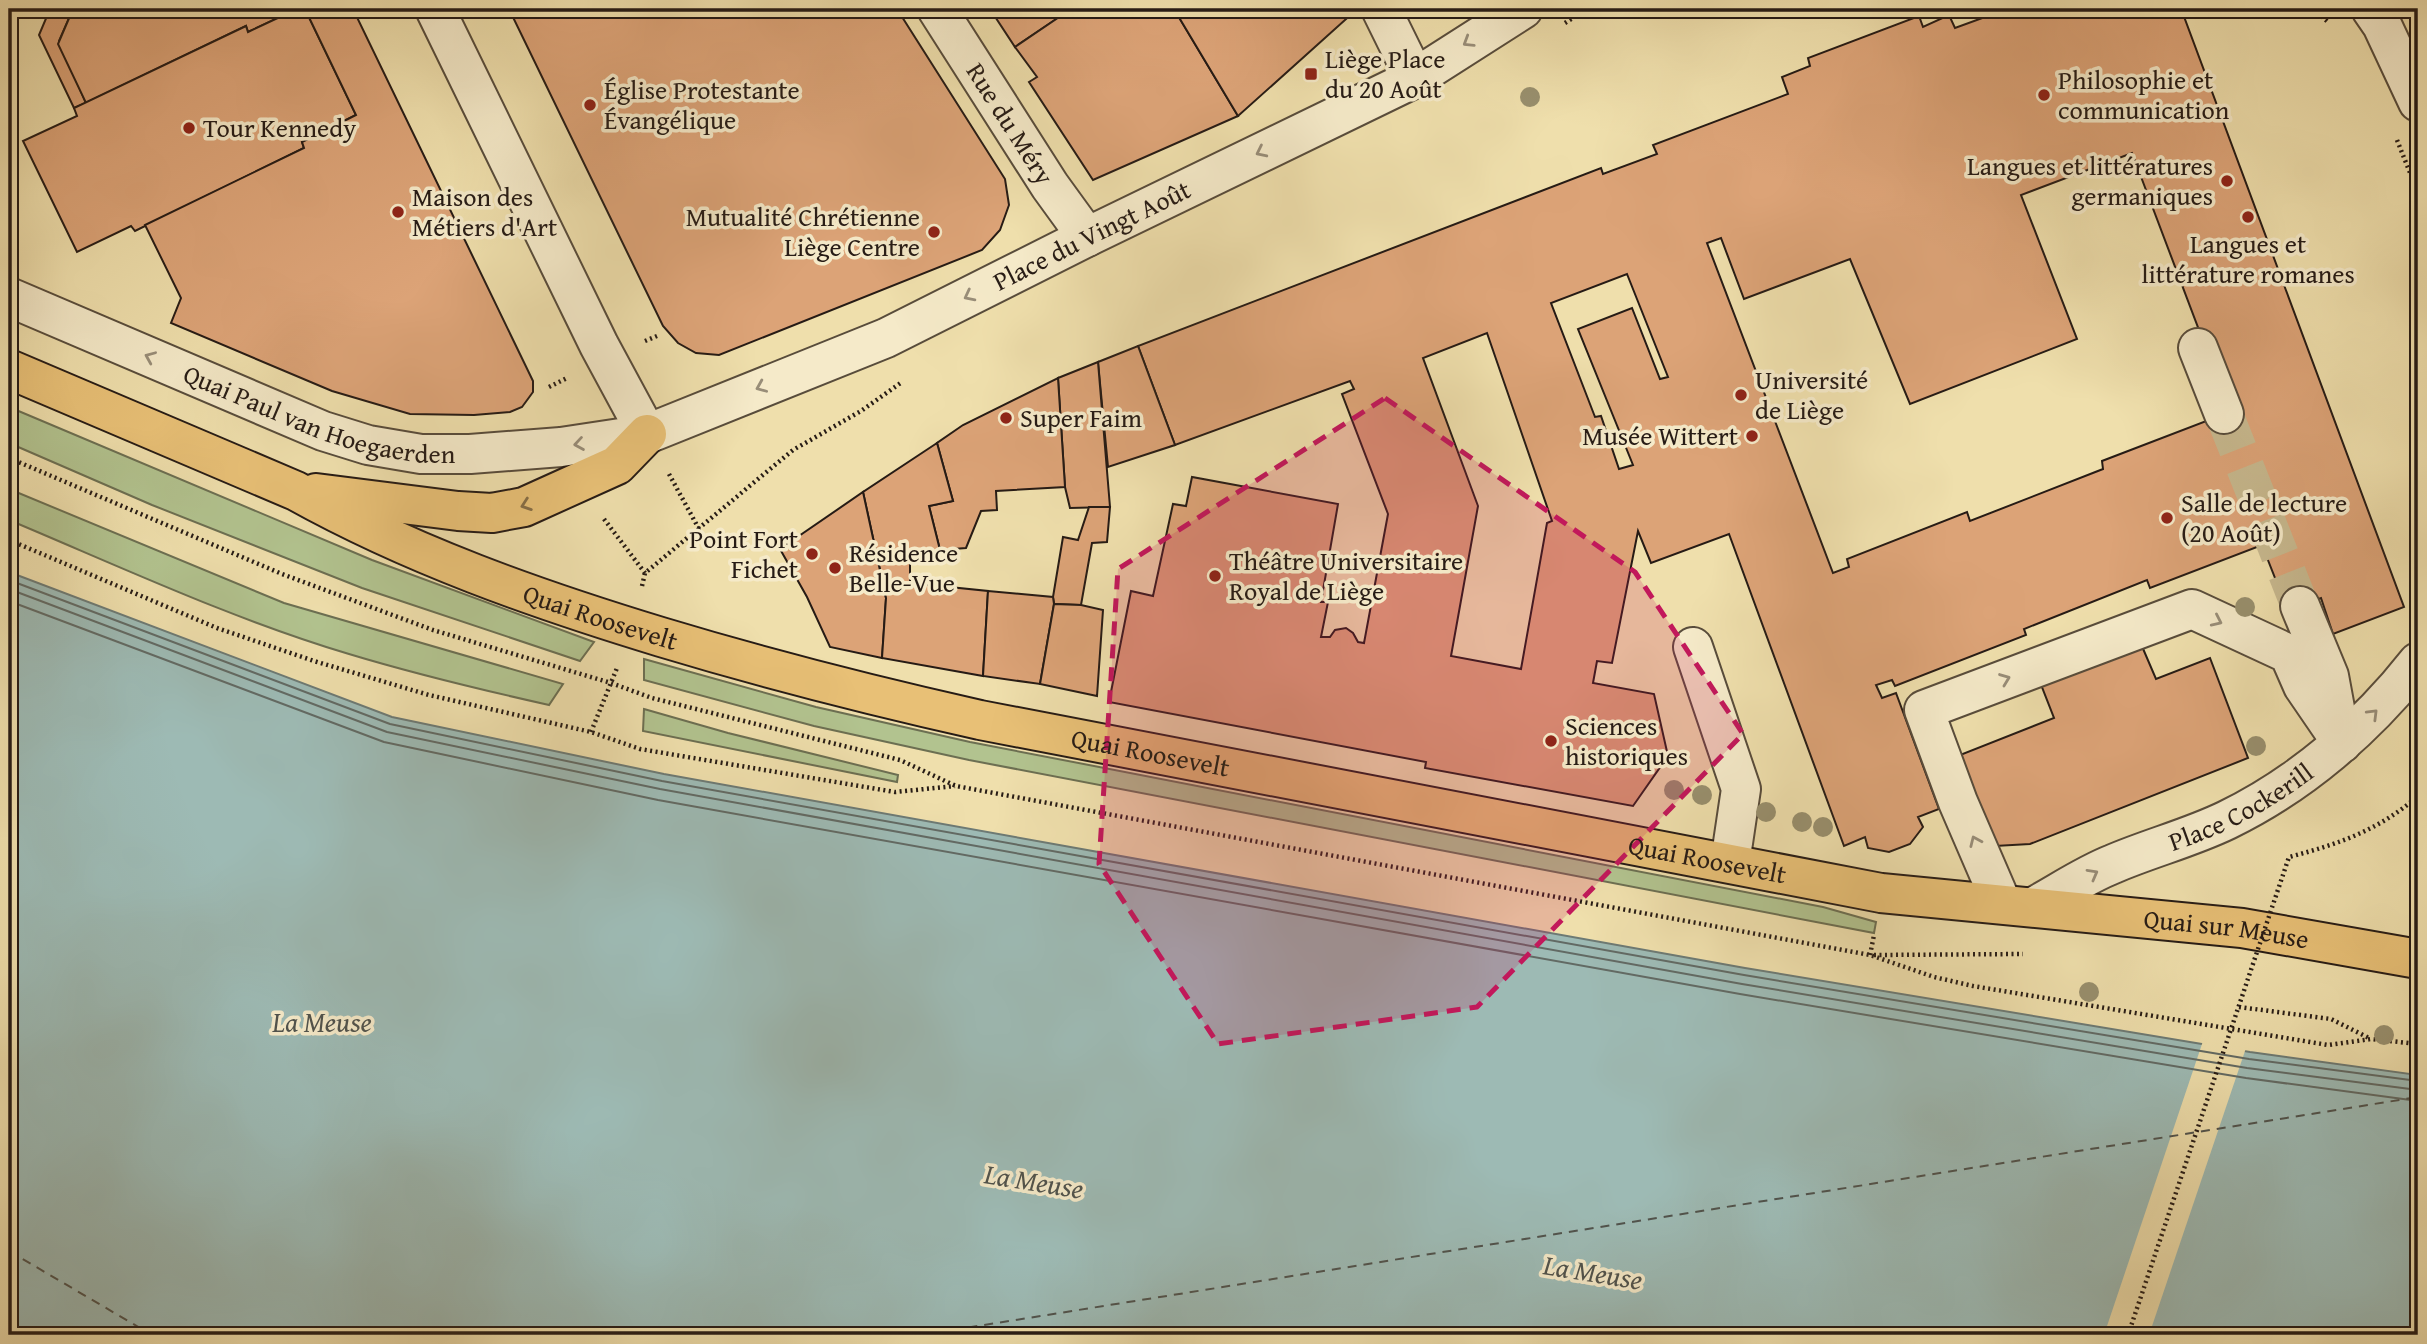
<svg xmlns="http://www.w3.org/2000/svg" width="2427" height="1344" viewBox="0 0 2427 1344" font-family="'Gentium Book Plus',serif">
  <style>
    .green { fill: #b2c38f; stroke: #6c6f52; stroke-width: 2 }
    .water { fill: #9dbab4; stroke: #6d7a74; stroke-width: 2 }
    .pier { fill: #efdfac }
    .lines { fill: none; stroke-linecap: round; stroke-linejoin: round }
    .shore { stroke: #626a64; stroke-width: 2 }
    .ferry { stroke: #50534d; stroke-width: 2; stroke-dasharray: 9 7; stroke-linecap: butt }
    .building { fill: #dca377; stroke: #261b15; stroke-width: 2; fill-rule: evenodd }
    .minor-tunnel { stroke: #c7b88e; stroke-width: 38; stroke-dasharray: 38 19; stroke-linecap: butt }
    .minor-casing { stroke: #584c3b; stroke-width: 42 }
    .major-casing { stroke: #261b15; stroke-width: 42 }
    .path { stroke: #261b15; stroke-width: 4.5; stroke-dasharray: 2 3.5; stroke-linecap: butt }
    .minor { stroke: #f5eac9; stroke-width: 38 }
    .major { stroke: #e8c076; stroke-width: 38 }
    .path-bridge { stroke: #261b15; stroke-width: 4.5; stroke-dasharray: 2 3.5; stroke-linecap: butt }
    .tree { fill: #988f6d }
    .oneway { stroke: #988d78 }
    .oneway2 { stroke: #876e46 }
    .marked { fill: #c2185b; fill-opacity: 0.2; stroke: #c2185b; stroke-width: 5; stroke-dasharray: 14 9; stroke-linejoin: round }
    .poi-dot { fill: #8f2418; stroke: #f5eac9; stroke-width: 2.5 }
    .labels { text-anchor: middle; stroke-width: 7; stroke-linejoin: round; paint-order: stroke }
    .poi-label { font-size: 26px; fill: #261b15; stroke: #f5eac9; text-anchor: start }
    .street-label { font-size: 26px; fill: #261b15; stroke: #f5eac9 }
    .water-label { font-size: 28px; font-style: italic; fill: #50534d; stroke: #f5eac9 }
  </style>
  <rect width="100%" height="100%" fill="#efdfac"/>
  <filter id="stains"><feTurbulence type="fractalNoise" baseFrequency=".00286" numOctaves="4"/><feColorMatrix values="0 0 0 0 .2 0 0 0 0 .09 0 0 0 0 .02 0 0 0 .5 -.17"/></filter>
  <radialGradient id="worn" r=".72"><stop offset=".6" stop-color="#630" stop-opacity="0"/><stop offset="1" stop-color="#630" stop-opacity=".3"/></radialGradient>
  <g class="green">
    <polygon points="9,407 372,560 594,642 580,661 362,588 152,505 9,443"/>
    <path d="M9,489L284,603L563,684L549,705C482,690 415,674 349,654C232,619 121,567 9,520Z"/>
    <polygon points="644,659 816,707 970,742 1823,907 1876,922 1874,933 969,760 814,726 644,680"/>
    <polygon points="644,709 728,733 898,775 897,782 643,731"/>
  </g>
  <polygon class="water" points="9,572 392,717 664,774 1745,968 2250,1052 2418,1075 2418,1335 9,1335"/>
  <polygon class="pier" points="2203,1041 2246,1048 2149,1335 2104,1335"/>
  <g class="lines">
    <g class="shore">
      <polyline points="9,580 390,724 662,781 1744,975 2249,1059 2418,1081"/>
      <polyline points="9,589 387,732 660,789 1742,984 2247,1068 2418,1090"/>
      <polyline points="9,601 384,742 658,800 1740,994 2246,1078 2418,1101"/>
    </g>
    <g class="ferry">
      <polyline points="9,1251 152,1335"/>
      <polyline points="921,1335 2418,1097"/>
    </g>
  </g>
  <g class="building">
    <polygon points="50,9 73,9 59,41 86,103 74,108 39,35"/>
    <polygon points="73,9 297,9 248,32 246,26 86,103 58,44"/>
    <polygon points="297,9 305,9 356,115 302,142 304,148 135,231 131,226 77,252 23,141 77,116 74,108 246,26 248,32"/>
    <polygon points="305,9 353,9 533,381 533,392 522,407 510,412 474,415 410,414 332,391 171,323 181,298 145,225 304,148 302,142 356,115"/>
    <polygon points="509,9 897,9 1005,179 1009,205 1000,230 982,250 719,355 696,353 678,343 663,326"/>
    <polygon points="990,9 1071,9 1015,47"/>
    <polygon points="1071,9 1079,11 1083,9 1174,9 1238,116 1093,180 1029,82 1037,77 1015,47"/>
    <polygon points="1174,9 1353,9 1355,11 1238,116"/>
    <path d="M2007,9H2177L2179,15L2183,14L2404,607L2333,634L2321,598L2288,611L2262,545L2150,588L2147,580L2024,629L2026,635L1895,686L1892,680L1876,685L1882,698L1896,693L1939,809L1918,817L1923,827L1910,844L1889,852L1868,848L1865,837L1844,846L1729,534L1651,563L1638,531L1612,663L1597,661L1593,683L1654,694L1668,756L1633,806L1425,768L1426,762L1109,702L1131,591L1153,596L1173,504L1186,506L1192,477L1338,504L1321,602H1328L1321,637H1330L1335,630L1346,628L1353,633L1358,642L1364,643L1388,514L1342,394L1354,389L1350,381L1175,445L1138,346L1601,168L1603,174L1657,154L1653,145L1788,94L1782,77L1810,66L1808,58L1919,16L1923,27L1949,15L1955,28ZM2132,153L2230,412L2102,461L2103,469L1970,521L1967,512L1847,559L1849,567L1833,573L1707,243L1721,238L1744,299L1850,259L1910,404L2077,339L2021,195ZM1627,274L1668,377L1660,379L1632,308L1578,329L1633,465L1619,469L1601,416L1595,417L1551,303ZM1487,333L1552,521L1547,523L1521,669L1451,656L1478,506L1423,358Z"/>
    <polygon points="1138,346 1175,445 1108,467 1098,362"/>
    <polygon points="1098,362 1110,507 1070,508 1065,487 1058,378"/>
    <polygon points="1058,378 1065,487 996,491 997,510 981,511 966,548 940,550 929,506 953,501 937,443 963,425"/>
    <polygon points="937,443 953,501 929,506 940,550 910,556 910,583 884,588 863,492"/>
    <polygon points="863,492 886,598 882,658 830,647 807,597 780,549"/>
    <polygon points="1089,507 1110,507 1107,542 1092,543 1081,605 1054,604 1053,597 1063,537 1078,540"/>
    <polygon points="910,583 988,591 983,676 882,658 886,598 884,588"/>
    <polygon points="988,591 1053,597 1054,604 1040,684 983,676"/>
    <polygon points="1054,604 1081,605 1103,610 1097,696 1040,684"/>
    <polygon points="2141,644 2156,679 2210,658 2248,758 2030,844 1995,846 1960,755 2054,718 2040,682"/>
  </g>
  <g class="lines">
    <polyline class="minor-tunnel" points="2224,414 2300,606"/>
    <g class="minor-casing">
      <g id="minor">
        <polyline points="435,9 599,345 647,434"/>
        <path id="s1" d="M937,9L1050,186L1087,237"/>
        <polyline points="1381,9 1415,78"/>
        <polyline points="2371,9 2382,25 2418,102"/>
        <path id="s2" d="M9,297L323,431L368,445L421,454H470L561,447L647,434L886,338L1087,237L1415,78L1523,9"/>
        <polyline points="2198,348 2224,414"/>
        <polyline points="2300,606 2329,676 2339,730"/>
        <polyline points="1693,647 1741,789 1730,863"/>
        <polyline points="2002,904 1958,802 1924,710 2192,609 2289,654 2303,686 2342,743"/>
        <path id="s3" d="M2033,907C2059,893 2085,875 2113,864C2150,848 2190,838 2227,820C2301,784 2367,727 2418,662"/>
      </g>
    </g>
    <g class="major-casing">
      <g id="major">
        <path id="s4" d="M9,369L296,491C411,555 536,599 661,637C767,669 873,696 980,720L1881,893L2242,928L2418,959"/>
        <polyline points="316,493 458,511 492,513 524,507 617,465 647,434"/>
      </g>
    </g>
    <g class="path">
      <polyline points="2313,9 2328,22"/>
      <polyline points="9,21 14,9"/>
      <polyline points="1565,23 1587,9"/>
      <polyline points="2397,140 2418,193"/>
      <polyline points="645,341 657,336"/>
      <polyline points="549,387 567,378"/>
      <polyline points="9,458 282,574 433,630 611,683 652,698 900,760 956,786 1870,955 1934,977 1973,986 2328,1045 2371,1039 2418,1044"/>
      <polyline points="669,474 699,529"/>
      <polyline points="604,519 645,573"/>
      <polyline points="9,540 217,628 314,661 429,695 591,732 640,749 895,792 955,786"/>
      <polyline points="642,586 645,573 793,450 861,411 902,382"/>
      <polyline points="591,732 617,668"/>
      <polyline points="1870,955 1874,935"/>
      <polyline points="1874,955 2023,954"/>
      <polyline points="2239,1007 2331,1019 2369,1038"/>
    </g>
    <use href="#minor" class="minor"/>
    <use href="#major" class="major"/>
    <path class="path-bridge" d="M2128,1335L2289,857C2339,844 2379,830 2418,796"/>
  </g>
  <g class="tree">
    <circle cx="1530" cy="97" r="10"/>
    <circle cx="2245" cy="607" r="10"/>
    <circle cx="2256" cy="746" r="10"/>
    <circle cx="1674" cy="790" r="10"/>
    <circle cx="1702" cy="795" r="10"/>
    <circle cx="1766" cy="812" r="10"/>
    <circle cx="1802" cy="822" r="10"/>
    <circle cx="1823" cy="827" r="10"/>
    <circle cx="2089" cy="992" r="10"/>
    <circle cx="2384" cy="1035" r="10"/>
  </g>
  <defs><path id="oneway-chevron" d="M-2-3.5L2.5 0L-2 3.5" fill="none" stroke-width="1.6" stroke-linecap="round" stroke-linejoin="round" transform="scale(1.75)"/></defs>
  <g class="oneway">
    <use href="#oneway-chevron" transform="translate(1468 42) rotate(148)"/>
    <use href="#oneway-chevron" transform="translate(1261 152) rotate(154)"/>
    <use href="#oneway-chevron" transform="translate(969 296) rotate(153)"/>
    <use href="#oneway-chevron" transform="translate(150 357) rotate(-157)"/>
    <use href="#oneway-chevron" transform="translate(761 387) rotate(157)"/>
    <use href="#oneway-chevron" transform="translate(579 444) rotate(171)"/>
    <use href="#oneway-chevron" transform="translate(2217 621) rotate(25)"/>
    <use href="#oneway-chevron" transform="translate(2005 679) rotate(-21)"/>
    <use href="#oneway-chevron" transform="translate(2373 714) rotate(-45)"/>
    <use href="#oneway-chevron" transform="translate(1975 841) rotate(-114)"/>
    <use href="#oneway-chevron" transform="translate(2093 874) rotate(-29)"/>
  </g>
  <use class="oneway2" href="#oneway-chevron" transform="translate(526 505) rotate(161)"/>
  <path class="marked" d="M1385,398L1635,572L1743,734L1477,1007L1218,1044L1099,864L1118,569Z"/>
  <g class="poi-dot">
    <rect x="1304" y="67" width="14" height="14" rx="3.5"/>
    <circle cx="2044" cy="95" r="7"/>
    <circle cx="590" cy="105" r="7"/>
    <circle cx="189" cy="128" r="7"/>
    <circle cx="2227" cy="181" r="7"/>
    <circle cx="398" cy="212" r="7"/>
    <circle cx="2248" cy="217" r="7"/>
    <circle cx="934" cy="232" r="7"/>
    <circle cx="1741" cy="395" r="7"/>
    <circle cx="1006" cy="418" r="7"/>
    <circle cx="1752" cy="436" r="7"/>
    <circle cx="2167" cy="518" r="7"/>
    <circle cx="812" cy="554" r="7"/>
    <circle cx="835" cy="568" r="7"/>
    <circle cx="1215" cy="576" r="7"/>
    <circle cx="1551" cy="741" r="7"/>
  </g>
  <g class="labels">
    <g class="poi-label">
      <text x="1325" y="68">Liège Place<tspan x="1325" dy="30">du 20 Août</tspan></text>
      <text x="2058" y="89">Philosophie et<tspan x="2058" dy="30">communication</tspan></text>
      <text x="604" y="99">Église Protestante<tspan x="604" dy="30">Évangélique</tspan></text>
      <text x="203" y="137">Tour Kennedy</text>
      <text x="2213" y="175" text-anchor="end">Langues et littératures<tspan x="2213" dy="30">germaniques</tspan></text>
      <text x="412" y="206">Maison des<tspan x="412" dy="30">Métiers d'Art</tspan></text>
      <text x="920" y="226" text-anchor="end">Mutualité Chrétienne<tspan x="920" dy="30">Liège Centre</tspan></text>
      <text x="2248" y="253" text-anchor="middle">Langues et<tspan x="2248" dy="30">littérature romanes</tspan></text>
      <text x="1755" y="389">Université<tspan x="1755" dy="30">de Liège</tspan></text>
      <text x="1020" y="427">Super Faim</text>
      <text x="1738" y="445" text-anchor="end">Musée Wittert</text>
      <text x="2181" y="512">Salle de lecture<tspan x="2181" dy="30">(20 Août)</tspan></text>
      <text x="798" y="548" text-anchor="end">Point Fort<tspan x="798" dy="30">Fichet</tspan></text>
      <text x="849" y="562">Résidence<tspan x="849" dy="30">Belle-Vue</tspan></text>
      <text x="1229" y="570">Théâtre Universitaire<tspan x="1229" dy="30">Royal de Liège</tspan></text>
      <text x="1565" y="735">Sciences<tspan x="1565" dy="30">historiques</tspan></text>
    </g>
    <g class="street-label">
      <text dy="9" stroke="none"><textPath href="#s1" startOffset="136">Rue du Méry</textPath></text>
      <text dy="9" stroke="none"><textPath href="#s2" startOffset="1157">Place du Vingt Août</textPath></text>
      <text dy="9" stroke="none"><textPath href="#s2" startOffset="334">Quai Paul van Hoegaerden</textPath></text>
      <text dy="9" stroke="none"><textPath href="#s4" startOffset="642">Quai Roosevelt</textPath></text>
      <text dy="9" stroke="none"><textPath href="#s4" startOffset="1209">Quai Roosevelt</textPath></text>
      <text dy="9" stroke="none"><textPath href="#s3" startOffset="231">Place Cockerill</textPath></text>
      <text dy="9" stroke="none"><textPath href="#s4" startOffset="1776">Quai Roosevelt</textPath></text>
      <text dy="9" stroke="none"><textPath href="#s4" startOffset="2300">Quai sur Meuse</textPath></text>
    </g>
    <g class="water-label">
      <text x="322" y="1032">La Meuse</text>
      <text transform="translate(1034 1181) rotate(9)" y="10">La Meuse</text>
      <text transform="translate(1593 1272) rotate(9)" y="10">La Meuse</text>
    </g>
  </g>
  <rect width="2427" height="1344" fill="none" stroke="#efdfac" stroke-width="35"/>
  <rect x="10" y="10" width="2406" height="1323" fill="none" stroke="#261b15" stroke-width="3.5"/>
  <rect x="18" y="18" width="2392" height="1309" fill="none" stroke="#261b15" stroke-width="2"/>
  <rect width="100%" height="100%" filter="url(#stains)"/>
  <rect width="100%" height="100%" fill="url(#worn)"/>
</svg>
